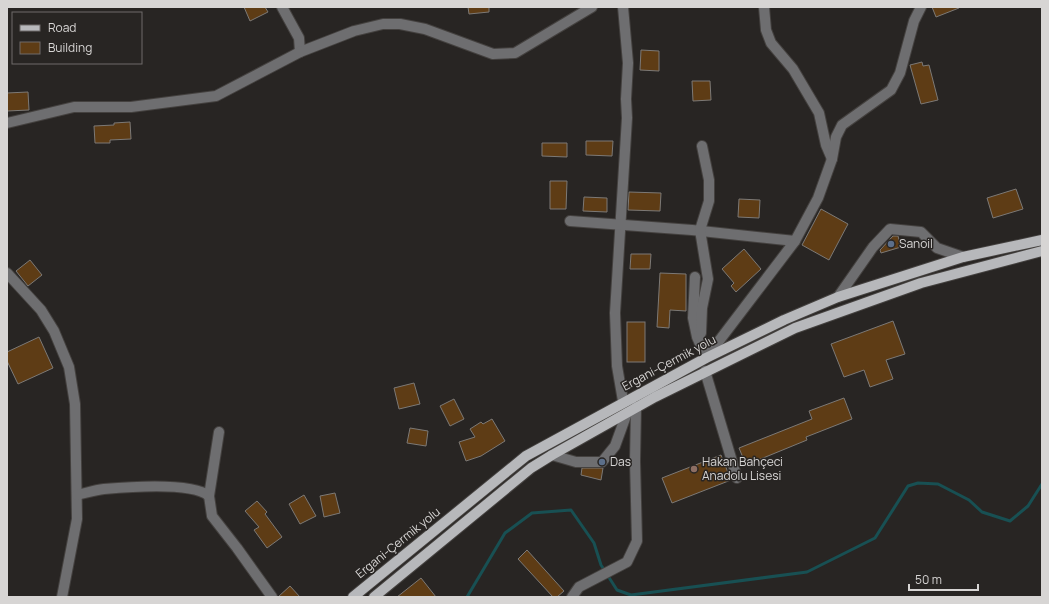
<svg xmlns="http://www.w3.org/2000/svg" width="1049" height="604" viewBox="0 0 1049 604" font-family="Manrope,sans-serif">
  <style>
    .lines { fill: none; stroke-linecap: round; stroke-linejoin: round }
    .stream { stroke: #185053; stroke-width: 3 }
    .building { fill: #5e3c15; stroke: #7c7976 }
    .minor-casing { stroke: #44413f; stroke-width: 12 }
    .major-casing { stroke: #44413f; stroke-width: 12 }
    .minor { stroke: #6e6e70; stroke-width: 10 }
    .major { stroke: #b7b8bb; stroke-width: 10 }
    .service-dot { fill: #5c6f8a; stroke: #282523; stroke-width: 1.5 }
    .education-dot { fill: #8d6e63; stroke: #282523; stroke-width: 1.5 }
    .labels { text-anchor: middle; stroke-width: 3; stroke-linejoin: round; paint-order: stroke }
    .poi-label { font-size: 12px; fill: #d7d5d4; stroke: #282523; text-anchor: start }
    .street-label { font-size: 12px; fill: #d7d5d4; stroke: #282523 }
  </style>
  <rect width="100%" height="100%" fill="#282523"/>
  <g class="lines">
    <polyline class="stream" points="467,597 505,533 532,513 571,510 594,543 601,565 617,590 631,595 807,572 875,538 908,486 918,483 938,484 969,500 982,512 1010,521 1028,506 1042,484"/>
  </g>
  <g class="building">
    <polygon points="244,7 265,7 268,12 250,21"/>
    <polygon points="468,7 489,7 489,12 469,14"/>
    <polygon points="932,7 959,7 959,8 936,17"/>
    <polygon points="641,50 659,51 659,71 640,70"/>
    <polygon points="922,62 923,66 929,65 938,100 921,104 910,65"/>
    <polygon points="692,81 710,81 711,100 693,101"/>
    <polygon points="28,92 29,110 7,111 7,93"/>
    <polygon points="130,122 131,139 110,140 110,143 95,143 94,126 114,125 114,123"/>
    <polygon points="586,141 613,141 612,156 586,155"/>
    <polygon points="542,143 567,143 567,157 542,156"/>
    <polygon points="550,181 567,181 566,209 550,209"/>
    <polygon points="1016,189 1023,209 993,218 987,198"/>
    <polygon points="629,192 661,193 660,211 628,210"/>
    <polygon points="584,197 607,198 607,212 583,211"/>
    <polygon points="739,199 760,200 759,218 738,217"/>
    <polygon points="821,209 848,224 829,260 802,245"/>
    <polygon points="893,236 898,236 901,247 881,253 880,250"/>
    <polygon points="744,249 761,269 736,292 731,286 734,283 722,269"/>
    <polygon points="631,254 651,254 650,269 630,269"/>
    <polygon points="30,260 42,275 28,286 16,271"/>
    <polygon points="660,273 686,274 686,311 670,310 669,328 657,327"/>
    <polygon points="893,321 905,354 886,360 893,379 870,387 864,370 844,377 831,344"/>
    <rect x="627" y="322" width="18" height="40"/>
    <polygon points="39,337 53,368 18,384 7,361 7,352"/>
    <polygon points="414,383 420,404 399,409 394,388"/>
    <polygon points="844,398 852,419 806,437 807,440 746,465 739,448 812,419 809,411"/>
    <polygon points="454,399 464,419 450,426 440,406"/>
    <polygon points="492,419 505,441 481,456 466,461 459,442 475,437 470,429 481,422 483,424"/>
    <polygon points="410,428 428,431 426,446 407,443"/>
    <polygon points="721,455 731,480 672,503 662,478"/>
    <polygon points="582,468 603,468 601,480 581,475"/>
    <polygon points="335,493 340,513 324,517 320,496"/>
    <polygon points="304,495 316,516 300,524 289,504"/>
    <polygon points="257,501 267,512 265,514 282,537 267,548 254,530 259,527 245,511"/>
    <polygon points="527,550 564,591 557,597 553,597 518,559"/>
    <polygon points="421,578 436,597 397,597"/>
    <polygon points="290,586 300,597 278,597"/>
  </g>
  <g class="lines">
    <g class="minor-casing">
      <g id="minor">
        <polyline points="282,7 299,38 300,52"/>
        <polyline points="623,7 628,63 626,99 627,118 615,313 617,366 623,401"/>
        <polyline points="764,7 766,30 771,43 793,69 819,113 826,145 832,159"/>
        <polyline points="7,123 74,107 131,107 216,96 300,52 354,31 383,24 400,24 425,29 493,54 515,53 592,7"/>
        <polyline points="570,221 692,230 795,241"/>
        <polyline points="7,273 41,310 54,331 69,367 75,404 77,519 62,597"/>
        <polyline points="695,277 693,318 697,337 706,358 795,241 818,198 832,159 836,137 842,125 891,90 900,73 914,21 921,7"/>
        <polyline points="838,297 873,247 890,229 921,232 937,248 963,257"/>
        <polyline points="699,336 701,333 702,308 708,279 700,230 709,201 709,180 702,146"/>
        <polyline points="705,371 737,478"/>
        <polyline points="219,432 209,496 212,516 237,548 272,597"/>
        <polyline points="552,455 576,462 602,462 615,446 627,413"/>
        <path d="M77,495C86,493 95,490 104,489C127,487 192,482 209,496"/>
        <polyline points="572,597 579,587 627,562 637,541 635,461 636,407"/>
      </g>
    </g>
    <g class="major-casing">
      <g id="major">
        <polyline points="353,597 526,456 706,358 784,320 838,297 963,257 1042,240"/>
        <polyline points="374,597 531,468 552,455 655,397 795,328 921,283 1042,251"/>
      </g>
    </g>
    <use href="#minor" class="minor"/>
    <use href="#major" class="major"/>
  </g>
  <g class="service-dot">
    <circle cx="891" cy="244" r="4"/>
    <circle cx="602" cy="462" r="4"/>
  </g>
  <circle class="education-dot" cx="694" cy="469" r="4"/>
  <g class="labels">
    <g class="poi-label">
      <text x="899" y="248">Sanoil</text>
      <text x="610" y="466">Das</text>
      <text x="702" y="466">Hakan Bahçeci<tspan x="702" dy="14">Anadolu Lisesi</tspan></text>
    </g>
    <g class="street-label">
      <text transform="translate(669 363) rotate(-28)" y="4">Ergani-Çermik yolu</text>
      <text transform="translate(398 543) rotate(-39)" y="4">Ergani-Çermik yolu</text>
    </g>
  </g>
  <rect width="1049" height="604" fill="none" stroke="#d7d5d4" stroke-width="16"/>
  <rect x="12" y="12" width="130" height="52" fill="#282523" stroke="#6e6b6a"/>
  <rect x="20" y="25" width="20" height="6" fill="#b7b8bb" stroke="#6e6b6a"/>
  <text x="48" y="32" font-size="12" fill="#d7d5d4">Road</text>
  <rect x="20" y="42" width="20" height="12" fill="#5e3c15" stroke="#6e6b6a"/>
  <text x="48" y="52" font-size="12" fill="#d7d5d4">Building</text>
  <path d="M909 584v6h69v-6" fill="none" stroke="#d7d5d4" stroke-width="2"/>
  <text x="915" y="584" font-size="12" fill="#d7d5d4" stroke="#282523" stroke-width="3" paint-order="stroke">50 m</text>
</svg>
